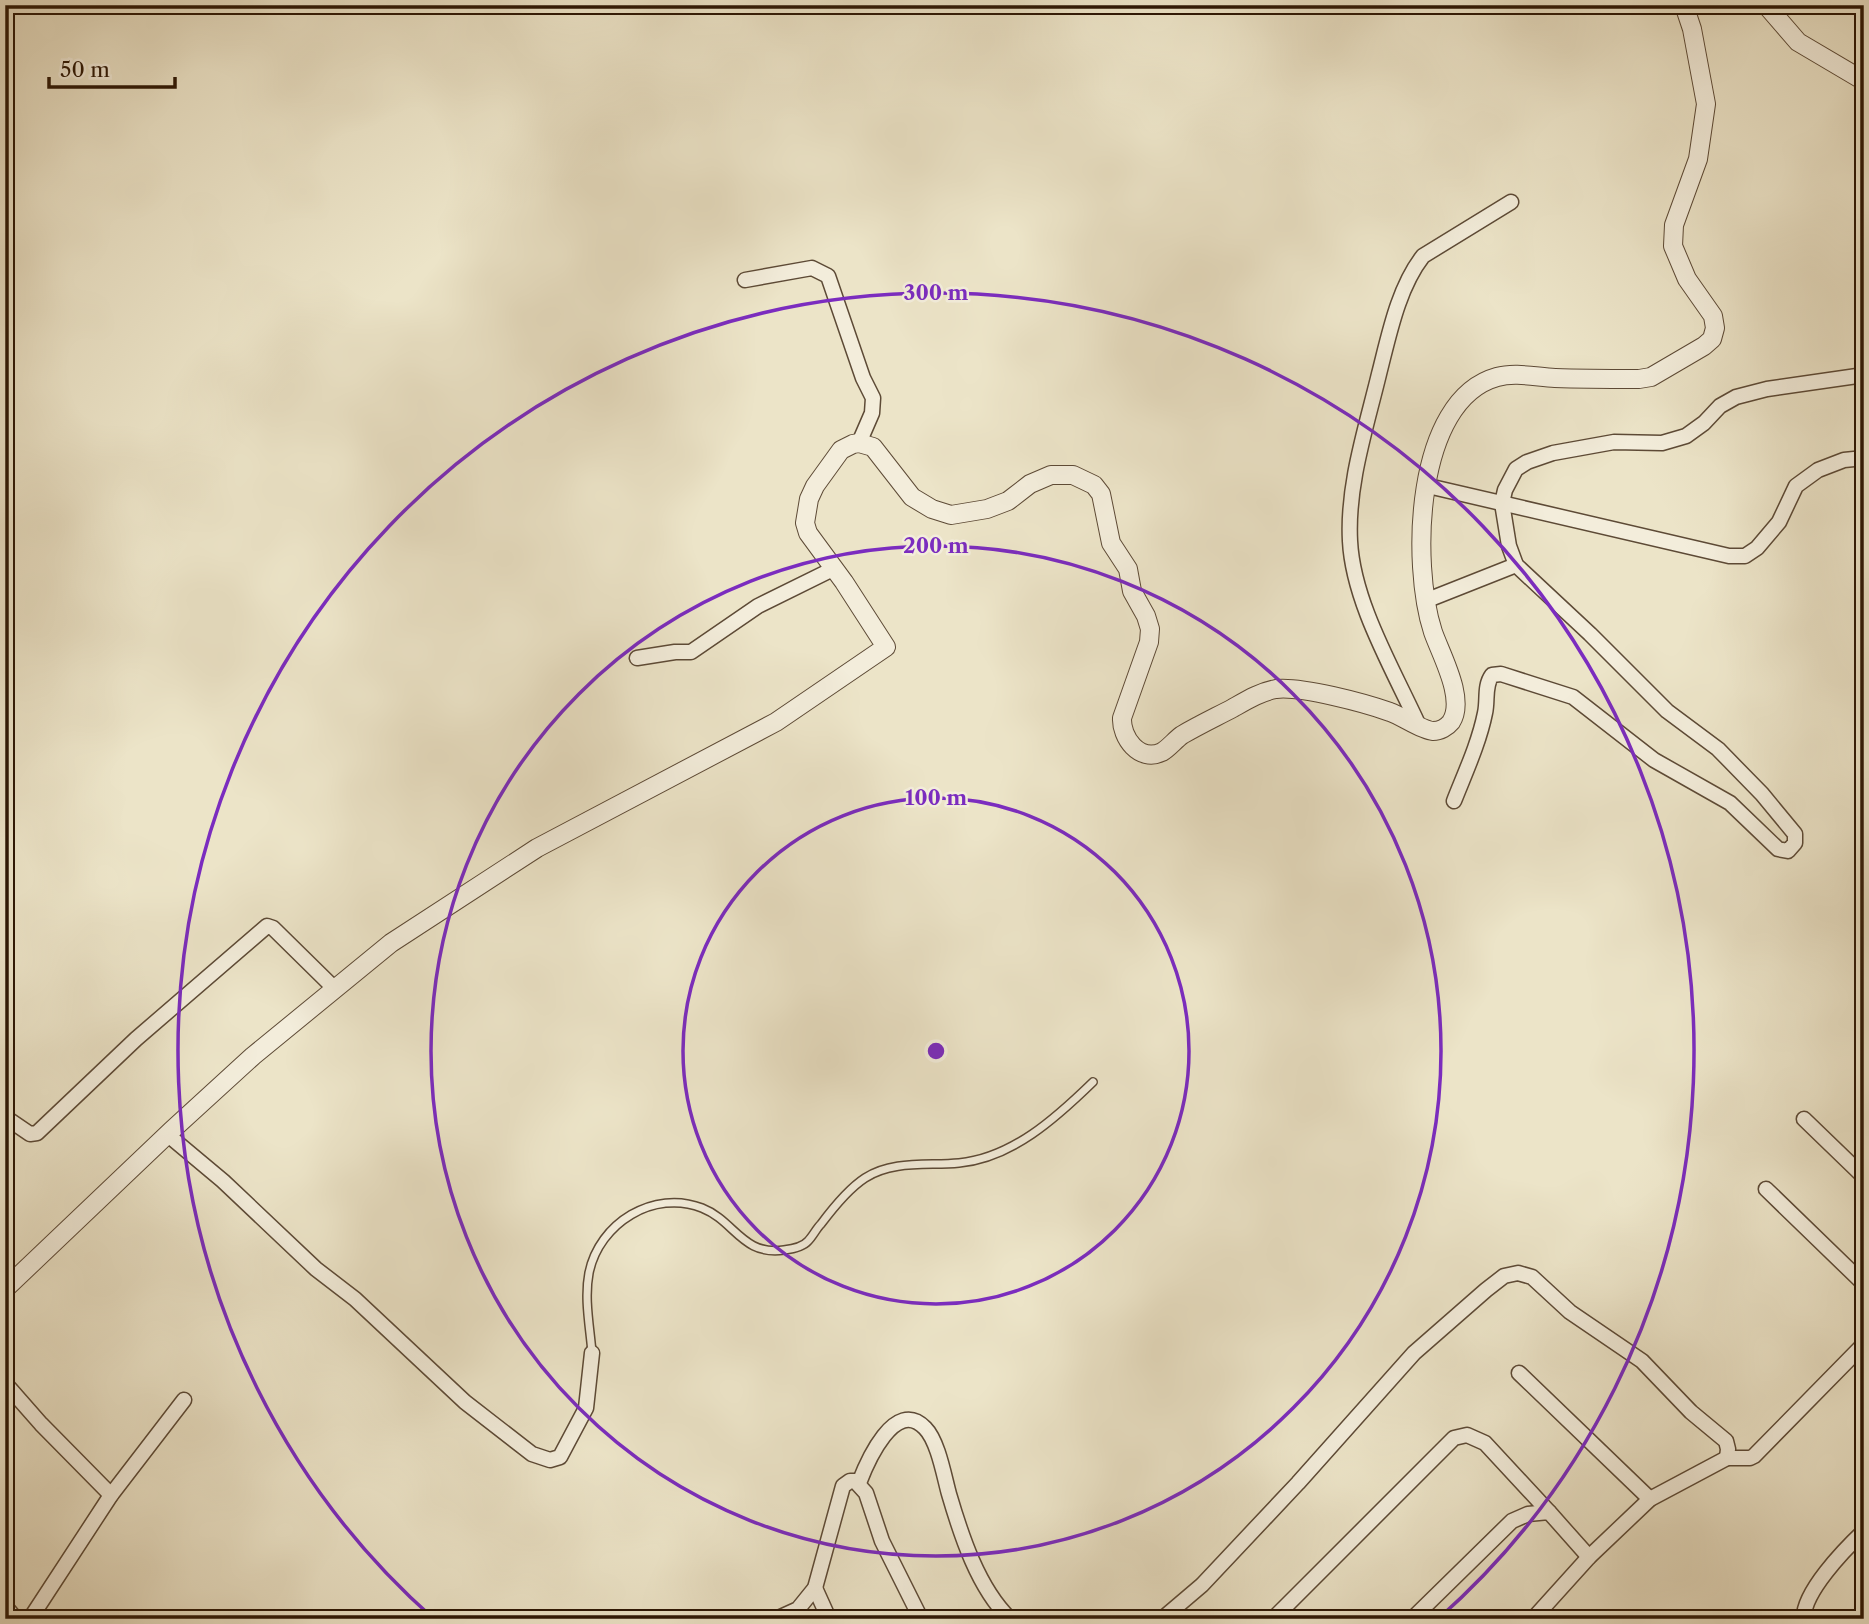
<svg xmlns="http://www.w3.org/2000/svg" width="1869" height="1624" viewBox="0 0 1869 1624" font-family="'Libre Caslon Text',serif">
  <style>
    .lines { fill: none; stroke-linecap: round; stroke-linejoin: round }
    .service-casing { stroke: #5d4a36; stroke-width: 10 }
    .minor-casing { stroke: #5d4a36; stroke-width: 17 }
    .tertiary-casing { stroke: #5d4a36; stroke-width: 20 }
    .service { stroke: #f3eddb; stroke-width: 7 }
    .minor { stroke: #f3eddb; stroke-width: 14 }
    .tertiary { stroke: #f3eddb; stroke-width: 18 }
    .ring { fill: none; stroke: #7b2cbf; stroke-width: 3.5 }
    .centre { fill: #7b2cbf; stroke: #f3eddb; stroke-width: 3.5 }
    .ring-label { font-size: 21px; text-anchor: middle; font-weight: bold; fill: #7b2cbf; stroke: #f3eddb; stroke-width: 5; stroke-linejoin: round; paint-order: stroke }
  </style>
  <rect width="100%" height="100%" fill="#ece4c8"/>
  <filter id="stains"><feTurbulence type="fractalNoise" baseFrequency=".00286" numOctaves="4"/><feColorMatrix values="0 0 0 0 .2 0 0 0 0 .09 0 0 0 0 .02 0 0 0 .5 -.17"/></filter>
  <radialGradient id="worn" r=".72"><stop offset=".6" stop-color="#630" stop-opacity="0"/><stop offset="1" stop-color="#630" stop-opacity=".3"/></radialGradient>
  <g class="lines">
    <g class="service-casing">
      <path id="service" d="M592,1353C590,1327 584,1299 589,1273C599,1223 654,1189 702,1208C735,1221 742,1256 784,1250C792,1249 803,1247 808,1241C813,1236 816,1229 821,1224C833,1208 848,1189 865,1178C893,1160 928,1166 959,1163C1012,1158 1056,1118 1093,1082"/>
    </g>
    <g class="minor-casing">
      <g id="minor">
        <polyline points="745,280 812,268 828,276 863,378 873,398 872,413 859,443"/>
        <polyline points="1428,486 1729,556 1745,556 1757,548 1779,522 1796,486 1818,470 1844,460 1864,458"/>
        <polyline points="1425,601 1516,565"/>
        <polyline points="637,658 675,652 691,652 758,606 833,569"/>
        <path d="M1418,724C1393,669 1353,602 1350,541C1347,485 1366,428 1379,374C1389,335 1398,288 1423,256L1511,202"/>
        <path d="M1454,801C1465,773 1479,743 1485,713C1488,700 1484,686 1492,675L1501,674L1573,697L1654,760L1730,803L1778,849L1788,851L1795,843V834L1762,794L1718,749L1667,711L1590,634L1516,565L1509,546L1502,503L1505,490L1516,469L1527,462L1553,453L1614,442L1662,443L1686,436L1704,423L1720,406L1736,397L1767,389L1864,375"/>
        <polyline points="5,1117 30,1134 37,1133 136,1039 267,926 273,928 334,988"/>
        <polyline points="1804,1119 1864,1177"/>
        <polyline points="168,1135 223,1181 316,1269 355,1299 465,1402 532,1454 550,1460 560,1457 586,1408 592,1353"/>
        <polyline points="1766,1189 1864,1284"/>
        <polyline points="1519,1373 1650,1499"/>
        <polyline points="5,1383 41,1424 111,1495"/>
        <path d="M859,1483C867,1462 895,1397 925,1428C938,1441 944,1476 949,1494C961,1535 978,1588 1010,1619"/>
        <polyline points="815,1588 829,1619"/>
        <polyline points="5,1606 16,1619"/>
        <polyline points="30,1619 111,1495 184,1400"/>
        <polyline points="776,1619 798,1609 815,1588 843,1486 850,1481 855,1481 866,1493 882,1541 921,1619"/>
        <polyline points="1162,1619 1202,1585 1298,1483 1414,1353 1486,1290 1504,1276 1518,1273 1532,1277 1570,1312 1642,1361 1691,1412 1726,1441 1728,1449 1727,1458"/>
        <polyline points="1273,1619 1454,1438 1467,1435 1485,1443 1549,1512"/>
        <polyline points="1412,1619 1512,1521 1528,1514 1549,1512 1589,1557"/>
        <polyline points="1533,1619 1589,1557 1650,1499 1727,1458 1750,1458 1754,1456 1864,1344"/>
        <path d="M1804,1619C1802,1593 1845,1549 1864,1531"/>
      </g>
    </g>
    <g class="tertiary-casing">
      <g id="tertiary">
        <polyline points="1766,5 1798,42 1864,81"/>
        <path d="M5,1289L172,1130L253,1056L391,943L537,848L776,722L886,647L844,582L808,533L805,523L809,499L815,486L841,450L853,444L859,443L873,447L912,497L932,509L951,515L987,509L1008,501L1030,484L1051,475H1073L1094,485L1101,494L1111,543L1128,569L1132,591L1146,616L1150,629L1149,642L1122,718C1121,737 1139,763 1162,752C1169,748 1175,740 1182,735C1199,725 1216,717 1233,708C1247,700 1260,692 1276,689C1301,686 1365,703 1390,712C1402,716 1421,730 1433,731C1440,731 1447,727 1451,722C1466,699 1441,655 1433,632C1411,565 1414,400 1497,377C1515,372 1536,377 1555,378C1583,379 1611,379 1639,379L1651,377L1704,346L1712,339L1715,328L1713,316L1687,279L1673,246L1674,225L1698,159L1706,104L1692,29L1684,5"/>
      </g>
    </g>
    <use href="#service" class="service"/>
    <use href="#minor" class="minor"/>
    <use href="#tertiary" class="tertiary"/>
  </g>
  <g class="ring">
    <circle cx="936" cy="1051" r="253"/>
    <circle cx="936" cy="1051" r="505"/>
    <path d="M434 1619A758 758 0 1 1 1438 1619"/>
  </g>
  <circle cx="936" cy="1051" r="10" class="centre"/>
  <g class="ring-label">
    <text x="936" y="300">300 m</text>
    <text x="936" y="553">200 m</text>
    <text x="936" y="805">100 m</text>
  </g>
  <rect width="1869" height="1624" fill="none" stroke="#ece4c8" stroke-width="28"/>
  <rect x="7" y="7" width="1855" height="1610" fill="none" stroke="#2d1705" stroke-width="3.5"/>
  <rect x="14" y="14" width="1841" height="1596" fill="none" stroke="#2d1705" stroke-width="2"/>
  <path d="M49 77v10h126v-10" fill="none" stroke="#2d1705" stroke-width="3.5"/>
  <text x="60" y="77" font-size="21" fill="#2d1705" stroke="#f3eddb" stroke-width="5" paint-order="stroke">50 m</text>
  <rect width="100%" height="100%" filter="url(#stains)"/>
  <rect width="100%" height="100%" fill="url(#worn)"/>
</svg>
